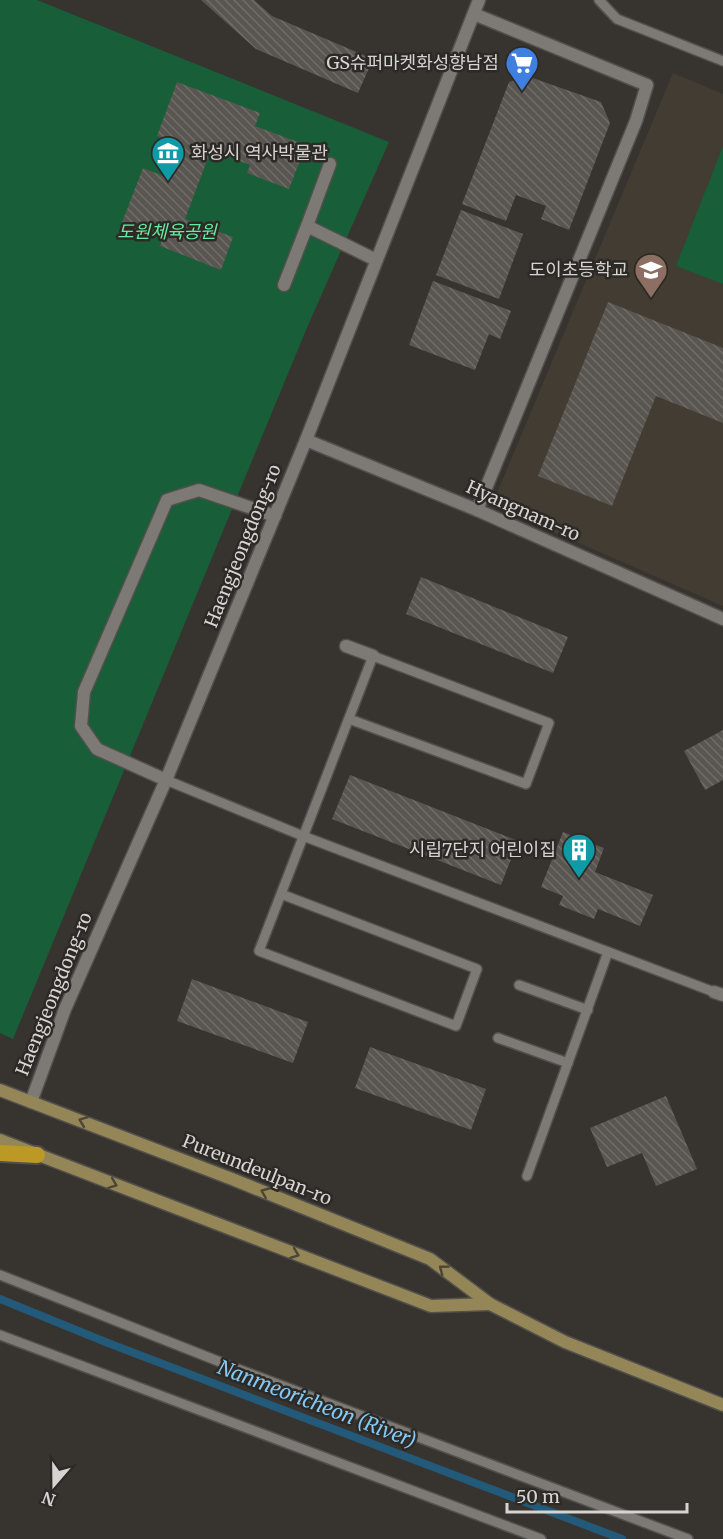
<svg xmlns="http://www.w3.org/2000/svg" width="723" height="1539" viewBox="0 0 723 1539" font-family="Merriweather,'Noto Sans KR',serif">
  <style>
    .built { fill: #433c33 }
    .green { fill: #175e39 }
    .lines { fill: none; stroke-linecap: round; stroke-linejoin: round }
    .stream { stroke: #235979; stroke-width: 8 }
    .building { fill: url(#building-back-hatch) }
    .service-casing { stroke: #52504c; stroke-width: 12 }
    .minor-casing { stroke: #52504c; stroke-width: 15 }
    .tertiary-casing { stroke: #52504c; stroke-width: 15 }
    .secondary-casing { stroke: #52504c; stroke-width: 15 }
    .trunk-casing { stroke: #52504c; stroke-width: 20 }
    .service { stroke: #7d7a75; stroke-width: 9 }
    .minor { stroke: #7d7a75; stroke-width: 12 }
    .tertiary { stroke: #7d7a75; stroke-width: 12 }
    .secondary { stroke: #958657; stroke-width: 12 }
    .trunk { stroke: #bc9925; stroke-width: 16 }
    .oneway { stroke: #4c4635 }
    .labels { text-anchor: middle; stroke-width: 5; stroke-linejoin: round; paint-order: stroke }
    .poi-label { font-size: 18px; fill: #d6d4d1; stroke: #2d2a26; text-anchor: end }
    .park-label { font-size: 18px; font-style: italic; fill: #65eba0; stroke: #2d2a26 }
    .street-label { font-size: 18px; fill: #d6d4d1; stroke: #2d2a26 }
    .water-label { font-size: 20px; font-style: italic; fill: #83c8f6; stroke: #2d2a26 }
  </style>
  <defs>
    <pattern id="building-back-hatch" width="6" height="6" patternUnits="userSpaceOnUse" patternTransform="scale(1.5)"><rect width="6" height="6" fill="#595551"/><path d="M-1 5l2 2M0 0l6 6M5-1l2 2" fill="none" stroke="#706d69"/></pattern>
  </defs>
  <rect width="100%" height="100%" fill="#373430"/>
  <polygon class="built" points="673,73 723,94 723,606 492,505"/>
  <g class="green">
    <polygon points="0,0 37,0 389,142 306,330 13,1039 0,1033"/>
    <polygon points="723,146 723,284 676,266"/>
  </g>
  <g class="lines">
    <polyline class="stream" points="0,1299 108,1343 622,1539"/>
  </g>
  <g class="building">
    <polygon points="201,0 254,0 272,16 373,59 358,93 256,49"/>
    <polygon points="527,76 601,102 610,123 569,230 541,219 546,206 516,195 506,221 462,204 509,82"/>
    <polygon points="177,82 260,113 255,126 306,145 289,189 247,173 250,165 211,150 185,219 233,237 221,270 160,246 164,234 155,230 153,237 121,225 143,168 163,176 175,142 157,136"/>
    <polygon points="461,210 523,234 499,299 436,275"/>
    <polygon points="433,281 511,311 500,339 489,334 475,370 409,345"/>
    <polygon points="608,302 723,348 723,423 656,396 612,506 538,476"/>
    <polygon points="421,577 568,637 553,673 406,614"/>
    <polygon points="723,730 723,780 705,790 684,751"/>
    <polygon points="350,775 518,841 501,885 332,819"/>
    <polygon points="563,832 604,848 595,872 653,895 640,926 598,909 594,919 559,905 563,896 541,887"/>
    <polygon points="192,979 308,1022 293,1063 177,1021"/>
    <polygon points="370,1047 486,1089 471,1130 355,1088"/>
    <polygon points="666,1096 697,1169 656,1186 642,1153 607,1167 590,1128"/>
  </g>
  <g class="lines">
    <g class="service-casing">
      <g id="service">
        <polyline points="599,0 617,19 723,61"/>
        <polyline points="166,780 303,836 714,992"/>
        <polyline points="281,894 259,951 456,1026 477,969 281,894 373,656 549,723 526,784 349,719"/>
        <polyline points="519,985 588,1010"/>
        <polyline points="498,1038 568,1063"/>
        <polyline points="527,1176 608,952"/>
        <polyline points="0,1275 238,1369 688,1539"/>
        <polyline points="0,1335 541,1539"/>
      </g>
    </g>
    <g class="minor-casing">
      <g id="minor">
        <polyline points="474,14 647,85 636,121 477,510"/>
        <polyline points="307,226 330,164"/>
        <polyline points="284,285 307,226 376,260"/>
        <polyline points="306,440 477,510 723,619"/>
        <polyline points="346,646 373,656"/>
        <polyline points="166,780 97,749 81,726 84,692 167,500 199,490 275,516"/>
        <polyline points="714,992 723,995"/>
      </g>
    </g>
    <g class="tertiary-casing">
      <polyline id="tertiary" points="31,1102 65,1009 166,780 306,440 479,0"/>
    </g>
    <g class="secondary-casing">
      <g id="secondary">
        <polyline points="0,1090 232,1179 430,1259 490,1304 565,1342 723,1405"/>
        <polyline points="0,1140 431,1306 490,1304"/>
      </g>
    </g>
    <g class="trunk-casing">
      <polyline id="trunk" points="0,1153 37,1155"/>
    </g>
    <use href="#service" class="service"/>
    <use href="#minor" class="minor"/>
    <use href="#tertiary" class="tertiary"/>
    <use href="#secondary" class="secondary"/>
    <use href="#trunk" class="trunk"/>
  </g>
  <defs><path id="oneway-chevron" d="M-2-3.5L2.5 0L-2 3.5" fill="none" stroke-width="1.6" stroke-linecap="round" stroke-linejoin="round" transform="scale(1.5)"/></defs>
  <g class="oneway">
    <use href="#oneway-chevron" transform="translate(83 1121) rotate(-159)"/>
    <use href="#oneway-chevron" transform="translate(113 1184) rotate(21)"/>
    <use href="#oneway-chevron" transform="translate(265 1192) rotate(-158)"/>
    <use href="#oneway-chevron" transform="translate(295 1254) rotate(21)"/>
    <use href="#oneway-chevron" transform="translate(443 1269) rotate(-143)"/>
  </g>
  <defs>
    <g id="supermarket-pin" transform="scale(1.725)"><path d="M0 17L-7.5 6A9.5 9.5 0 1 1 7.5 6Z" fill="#3f7fe0" stroke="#2d2a26"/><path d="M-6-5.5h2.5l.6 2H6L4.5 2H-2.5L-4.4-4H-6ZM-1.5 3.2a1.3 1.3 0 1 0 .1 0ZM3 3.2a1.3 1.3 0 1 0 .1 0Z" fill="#fff"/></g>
    <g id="museum-pin" transform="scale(1.725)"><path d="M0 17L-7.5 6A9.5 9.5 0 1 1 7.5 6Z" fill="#0f9aa8" stroke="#2d2a26"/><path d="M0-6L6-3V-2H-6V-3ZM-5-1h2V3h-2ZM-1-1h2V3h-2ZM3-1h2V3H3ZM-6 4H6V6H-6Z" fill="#fff"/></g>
    <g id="school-pin" transform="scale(1.725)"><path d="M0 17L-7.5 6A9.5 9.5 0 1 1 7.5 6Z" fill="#8d6e63" stroke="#2d2a26"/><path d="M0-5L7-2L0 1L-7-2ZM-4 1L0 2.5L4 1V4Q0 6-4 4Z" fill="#fff"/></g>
    <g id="building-pin" transform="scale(1.725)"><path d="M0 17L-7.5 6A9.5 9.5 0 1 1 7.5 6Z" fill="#0f9aa8" stroke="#2d2a26"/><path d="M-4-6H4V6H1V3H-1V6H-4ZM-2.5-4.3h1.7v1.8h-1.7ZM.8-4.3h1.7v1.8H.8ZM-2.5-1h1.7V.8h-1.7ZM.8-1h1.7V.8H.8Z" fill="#fff"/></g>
  </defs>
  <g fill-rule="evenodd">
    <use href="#supermarket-pin" x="522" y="63"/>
    <use href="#museum-pin" x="168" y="153"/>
    <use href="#school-pin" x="651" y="270"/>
    <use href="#building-pin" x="579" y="850"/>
  </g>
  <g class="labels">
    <g class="poi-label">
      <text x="499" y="69">GS슈퍼마켓화성향남점</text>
      <text x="191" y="159" text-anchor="start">화성시 역사박물관</text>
      <text x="628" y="276">도이초등학교</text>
      <text x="556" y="856">시립7단지 어린이집</text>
    </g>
    <g class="park-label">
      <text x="167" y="238">도원체육공원</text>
    </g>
    <g class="street-label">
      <text transform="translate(523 511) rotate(24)" y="6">Hyangnam-ro</text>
      <text transform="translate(243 546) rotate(-68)" y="6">Haengjeongdong-ro</text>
      <text transform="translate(54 994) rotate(-68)" y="6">Haengjeongdong-ro</text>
      <text transform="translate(257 1170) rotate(22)" y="6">Pureundeulpan-ro</text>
    </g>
    <g class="water-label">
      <text transform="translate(317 1404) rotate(21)" y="7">Nanmeoricheon (River)</text>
    </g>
  </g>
  <g transform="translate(54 1485) rotate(200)" stroke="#2d2a26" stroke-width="4.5" paint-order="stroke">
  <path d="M0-4.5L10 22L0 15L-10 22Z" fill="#d6d4d1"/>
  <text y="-9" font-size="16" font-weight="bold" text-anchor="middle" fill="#d6d4d1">N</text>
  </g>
  <path d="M507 1503v9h180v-9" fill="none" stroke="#d6d4d1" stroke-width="3"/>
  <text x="516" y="1503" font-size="18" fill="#d6d4d1" stroke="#2d2a26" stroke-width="4.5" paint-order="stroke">50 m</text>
</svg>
